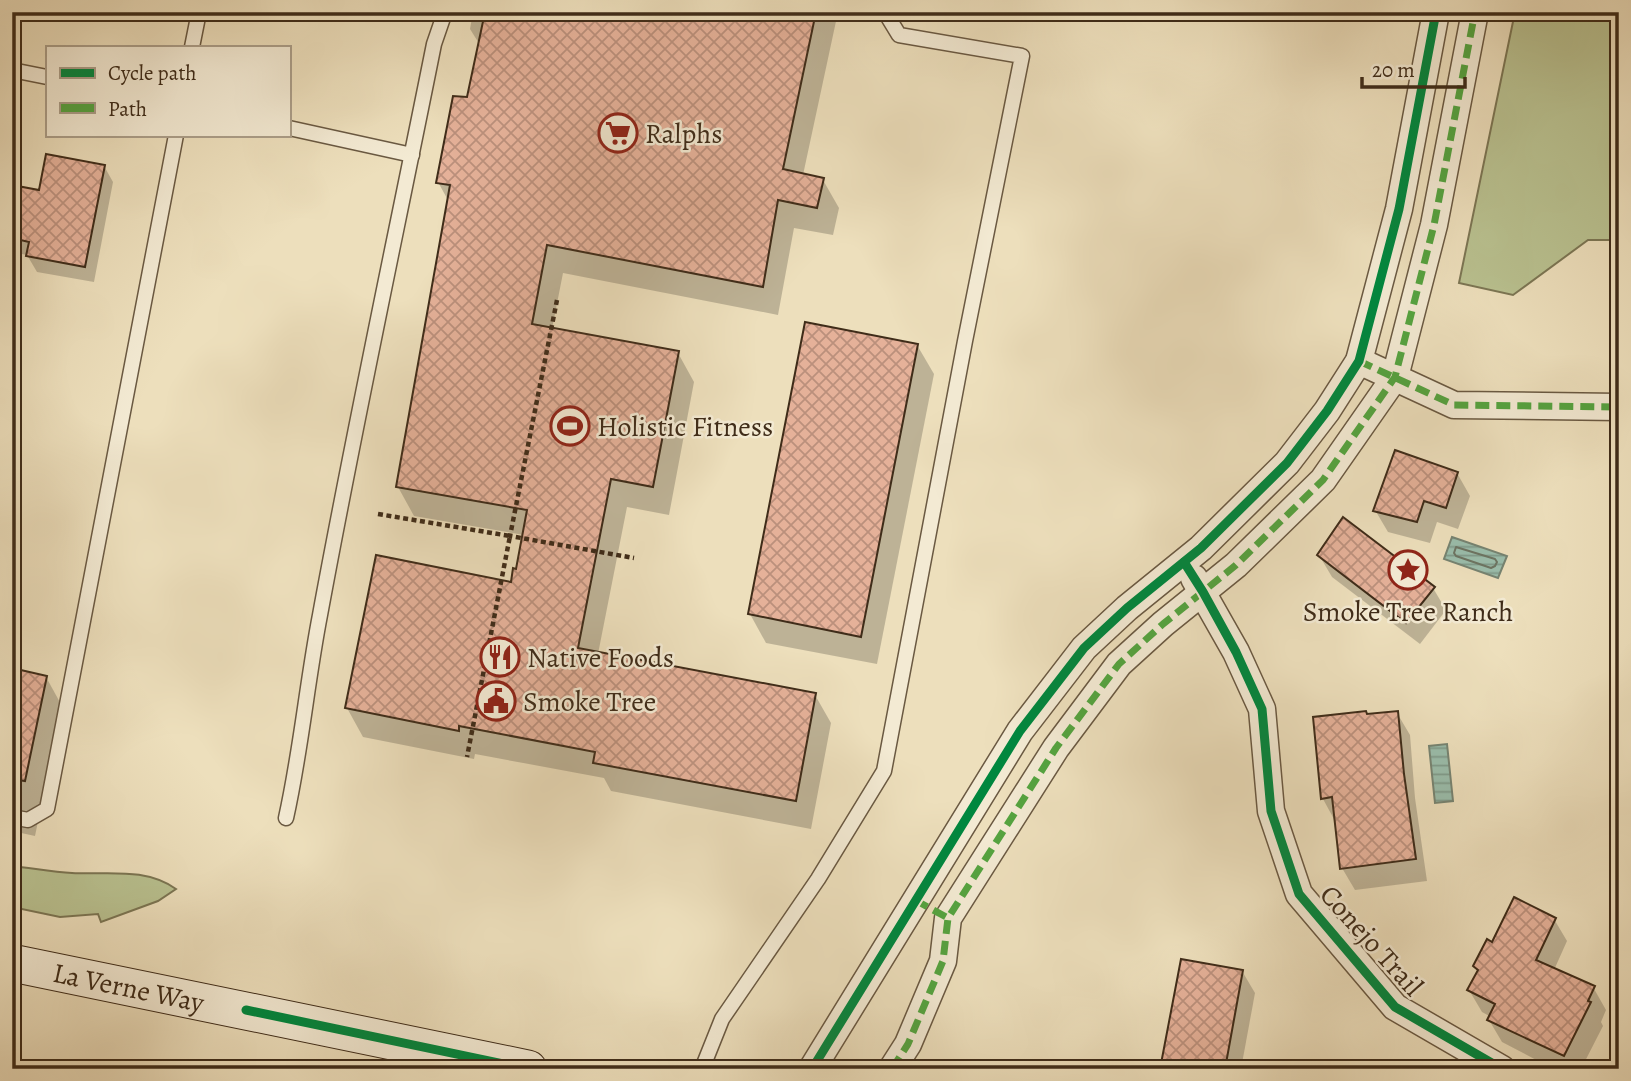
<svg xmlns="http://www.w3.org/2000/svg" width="1631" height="1081" viewBox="0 0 1631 1081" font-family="Alegreya,serif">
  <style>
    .grass { fill: #b9c190; stroke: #7c7654; stroke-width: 2 }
    .water { fill: url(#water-rules); stroke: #768371; stroke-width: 2 }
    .shadow { fill: #0003 }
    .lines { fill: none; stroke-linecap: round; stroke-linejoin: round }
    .shore { stroke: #6c7462; stroke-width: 2 }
    .building { fill: url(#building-cross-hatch); stroke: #3f2c19; stroke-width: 2 }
    .lane-casing { stroke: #6a5942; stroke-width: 17 }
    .street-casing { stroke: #6a5942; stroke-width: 29 }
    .secondary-casing { stroke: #3f2c19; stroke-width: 39 }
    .path { stroke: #3f2c19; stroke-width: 4.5; stroke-dasharray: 5 3.5; stroke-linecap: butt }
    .lane { stroke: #f3ead3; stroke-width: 14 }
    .street { stroke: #f3ead3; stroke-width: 26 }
    .secondary { stroke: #f3ead3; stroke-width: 37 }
    .quiet { stroke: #54a440; stroke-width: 7; stroke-dasharray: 14 7; stroke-linecap: butt }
    .cycleway-casing { stroke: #f3ead3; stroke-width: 13 }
    .cycleway { stroke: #00873e; stroke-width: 9 }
    .labels { text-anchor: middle; stroke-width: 5; stroke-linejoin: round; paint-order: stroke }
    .poi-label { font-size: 28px; fill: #3f2c19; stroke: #f3ead3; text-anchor: start }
    .street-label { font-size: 28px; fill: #3f2c19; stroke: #f3ead3 }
  </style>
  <defs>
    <pattern id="water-rules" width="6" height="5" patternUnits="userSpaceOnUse" patternTransform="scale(1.75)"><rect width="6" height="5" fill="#9abdab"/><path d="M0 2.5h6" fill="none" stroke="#7f9a8a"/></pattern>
    <pattern id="building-cross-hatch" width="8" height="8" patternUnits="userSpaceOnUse" patternTransform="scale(1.75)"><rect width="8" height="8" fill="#e5b199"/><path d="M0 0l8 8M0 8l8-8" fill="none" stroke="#bb907c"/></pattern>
  </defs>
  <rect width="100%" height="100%" fill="#eddfbc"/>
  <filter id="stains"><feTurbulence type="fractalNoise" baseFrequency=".00286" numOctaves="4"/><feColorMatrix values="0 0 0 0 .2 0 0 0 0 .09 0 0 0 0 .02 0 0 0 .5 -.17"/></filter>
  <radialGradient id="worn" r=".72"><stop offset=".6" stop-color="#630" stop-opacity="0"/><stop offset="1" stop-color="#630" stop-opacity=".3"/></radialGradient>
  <g class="grass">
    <polygon points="1515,12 1619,12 1619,240 1588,240 1513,295 1459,283"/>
    <path d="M12,866C32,868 52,872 72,873C108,875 145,867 176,889L158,901L101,922L98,914L60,917L12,907Z"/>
  </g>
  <g class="water">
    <polygon points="1452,537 1507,556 1498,578 1444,559"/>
    <polygon points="1447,744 1453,801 1435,803 1429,746"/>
  </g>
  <g class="shadow">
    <polygon points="473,12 838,12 803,175 823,180 839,208 833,235 794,228 778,315 563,273 552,329 678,353 694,382 669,515 627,507 598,654 815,695 831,723 811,829 611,791 604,778 475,754 474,759 363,737 347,708 512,584 524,535 414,516 398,487 449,202 438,182 468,99 480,45 470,29"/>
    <polygon points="104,166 113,182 94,282 37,272 27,255 12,252 12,187 40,192"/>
    <polygon points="917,345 934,374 877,664 766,643 750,614"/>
    <polygon points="1457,473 1470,496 1458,529 1437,522 1430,543 1388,532 1375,510"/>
    <polygon points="1319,555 1433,588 1446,610 1420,644 1332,577"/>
    <polygon points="12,670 46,677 62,706 35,836 12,831"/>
    <polygon points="1397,713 1410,735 1415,798 1427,881 1355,890 1342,868 1335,821 1323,799"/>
    <polygon points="1554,919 1567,941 1554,970 1593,987 1606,1010 1601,1022 1603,1026 1581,1069 1560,1069 1543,1060 1542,1063 1502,1042 1489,1020 1491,1017 1482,1012 1469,990 1478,972 1475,966 1492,944"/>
    <polygon points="1242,971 1255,993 1241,1069 1162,1069"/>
  </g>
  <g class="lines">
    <polygon class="shore" points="1456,547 1495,559 1497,562 1495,566 1491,568 1456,556 1454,553"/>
  </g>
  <g class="building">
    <polygon points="485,12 816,12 783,169 824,178 817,208 778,200 763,287 547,245 532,324 679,351 653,487 611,479 578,648 816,693 796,801 593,763 595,752 459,726 459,731 345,708 376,555 511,582 513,568 516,569 527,510 396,487 450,185 436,183 453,96 467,97"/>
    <polygon points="46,154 105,165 85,267 26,256 29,242 12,238 12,185 39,190"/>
    <polygon points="805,322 918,344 861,637 748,614"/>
    <polygon points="1395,450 1458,472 1446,508 1424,501 1417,522 1373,511"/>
    <polygon points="1343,517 1435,587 1406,623 1317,555"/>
    <polygon points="12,668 47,676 25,781 12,779"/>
    <polygon points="1366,711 1367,714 1398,711 1404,774 1416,859 1340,869 1332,797 1321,799 1313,717"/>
    <polygon points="1514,897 1556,918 1536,960 1595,986 1588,1001 1591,1002 1564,1056 1487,1020 1495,1004 1467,990 1478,970 1473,966 1487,939 1492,942"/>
    <polygon points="1181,959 1243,970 1225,1069 1160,1069"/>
  </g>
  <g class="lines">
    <g class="lane-casing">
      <g id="lane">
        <polyline points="192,47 199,12"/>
        <polyline points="12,70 47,77"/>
        <polyline points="289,128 412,155"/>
        <polyline points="12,817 28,820 47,809 176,135"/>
        <path d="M286,818C301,751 307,682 320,615C355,424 396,234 434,44L445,12"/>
        <polyline points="702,1069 722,1019 818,879 884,771 965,341 1022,56 899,35 885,12"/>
      </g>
    </g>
    <g class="street-casing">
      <g id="street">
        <polyline points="1359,361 1454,405 1619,407"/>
        <polyline points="1194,578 1236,652 1262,709 1271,811 1299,894 1395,1007 1502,1069"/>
        <polyline points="812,1069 1020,731 1084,648 1127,608 1201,548 1287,463 1327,411 1359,361 1399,209 1436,12"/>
        <polyline points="892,1069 908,1044 943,961 948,918 1056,748 1119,664 1163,624 1236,565 1323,480 1395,377 1434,225 1475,12"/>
      </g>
    </g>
    <g class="secondary-casing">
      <g id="secondary">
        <path id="s1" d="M12,963L528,1069"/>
      </g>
    </g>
    <g class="path">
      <polyline points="557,300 510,536 634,558"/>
      <polyline points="378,514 510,536 467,757"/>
    </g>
    <use href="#lane" class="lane"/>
    <use href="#street" class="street"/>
    <use href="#secondary" class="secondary"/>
    <g class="quiet">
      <polyline points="1359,361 1454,405 1619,407"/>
      <polyline points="915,900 948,918"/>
      <polyline points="892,1069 908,1044 943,961 948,918 1056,748 1119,664 1163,624 1236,565 1323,480 1395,377 1434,225 1475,12"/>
    </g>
    <g class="cycleway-casing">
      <g id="cycleway">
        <polyline points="1184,562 1203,592 1236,652 1262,709 1271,811 1299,894 1395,1007 1502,1069"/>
        <polyline points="246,1010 528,1069"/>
        <polyline points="812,1069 1020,731 1084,648 1127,608 1201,548 1287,463 1327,411 1359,361 1399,209 1436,12"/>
      </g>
    </g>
    <use href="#cycleway" class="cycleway"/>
  </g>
  <defs>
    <g id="supermarket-ring" transform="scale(2.0125)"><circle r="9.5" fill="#f3ead3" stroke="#8f2418" stroke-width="1.5"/><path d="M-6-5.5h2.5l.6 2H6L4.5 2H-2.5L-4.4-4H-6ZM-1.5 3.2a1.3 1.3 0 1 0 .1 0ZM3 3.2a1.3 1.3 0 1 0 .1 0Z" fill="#8f2418"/></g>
    <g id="stadium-ring" transform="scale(2.0125)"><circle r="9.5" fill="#f3ead3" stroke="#8f2418" stroke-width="1.5"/><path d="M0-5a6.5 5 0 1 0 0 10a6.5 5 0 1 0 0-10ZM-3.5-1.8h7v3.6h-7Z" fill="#8f2418"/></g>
    <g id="sight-ring" transform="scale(2.0125)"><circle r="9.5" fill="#f3ead3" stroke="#8f2418" stroke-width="1.5"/><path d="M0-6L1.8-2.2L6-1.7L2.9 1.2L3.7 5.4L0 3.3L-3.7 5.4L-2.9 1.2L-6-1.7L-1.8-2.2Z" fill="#8f2418"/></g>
    <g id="restaurant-ring" transform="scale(2.0125)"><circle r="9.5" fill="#f3ead3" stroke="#8f2418" stroke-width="1.5"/><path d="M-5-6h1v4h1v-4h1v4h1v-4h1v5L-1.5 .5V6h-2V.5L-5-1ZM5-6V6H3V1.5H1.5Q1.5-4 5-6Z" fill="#8f2418"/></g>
    <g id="civic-ring" transform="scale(2.0125)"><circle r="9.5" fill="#f3ead3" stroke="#8f2418" stroke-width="1.5"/><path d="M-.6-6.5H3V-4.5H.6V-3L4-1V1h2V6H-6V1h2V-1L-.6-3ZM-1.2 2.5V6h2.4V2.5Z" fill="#8f2418"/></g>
  </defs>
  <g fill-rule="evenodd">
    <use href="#supermarket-ring" x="618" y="133"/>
    <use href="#stadium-ring" x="570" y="426"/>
    <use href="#sight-ring" x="1408" y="570"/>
    <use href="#restaurant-ring" x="500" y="657"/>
    <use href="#civic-ring" x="496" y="701"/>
  </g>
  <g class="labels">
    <g class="poi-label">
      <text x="645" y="143">Ralphs</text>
      <text x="597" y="436">Holistic Fitness</text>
      <text x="1408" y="621" text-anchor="middle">Smoke Tree Ranch</text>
      <text x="527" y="667">Native Foods</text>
      <text x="523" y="711">Smoke Tree</text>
    </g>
    <g class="street-label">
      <text transform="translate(1372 940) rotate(48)" y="10">Conejo Trail</text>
      <text dy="10" stroke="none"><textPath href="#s1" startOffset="119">La Verne Way</textPath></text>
    </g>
  </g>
  <rect width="1631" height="1081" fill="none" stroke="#eddfbc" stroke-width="42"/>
  <rect x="14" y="14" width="1603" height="1053" fill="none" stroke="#3f2c19" stroke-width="3.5"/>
  <rect x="21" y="21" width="1589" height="1039" fill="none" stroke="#3f2c19" stroke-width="2"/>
  <rect x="46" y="46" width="245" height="91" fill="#f3ead3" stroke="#ab9e89" stroke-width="2"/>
  <rect x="60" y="68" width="35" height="10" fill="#00873e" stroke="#ab9e89" stroke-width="2"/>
  <text x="108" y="80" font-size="21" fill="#3f2c19">Cycle path</text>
  <rect x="60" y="103" width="35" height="10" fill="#54a440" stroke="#ab9e89" stroke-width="2"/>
  <text x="108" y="116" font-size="21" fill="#3f2c19">Path</text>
  <path d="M1362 77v10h103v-10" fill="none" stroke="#3f2c19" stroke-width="3.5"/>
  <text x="1372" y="77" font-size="21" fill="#3f2c19" stroke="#f3ead3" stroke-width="5" paint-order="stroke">20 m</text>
  <rect width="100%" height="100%" filter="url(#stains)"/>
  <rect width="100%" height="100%" fill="url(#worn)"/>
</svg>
